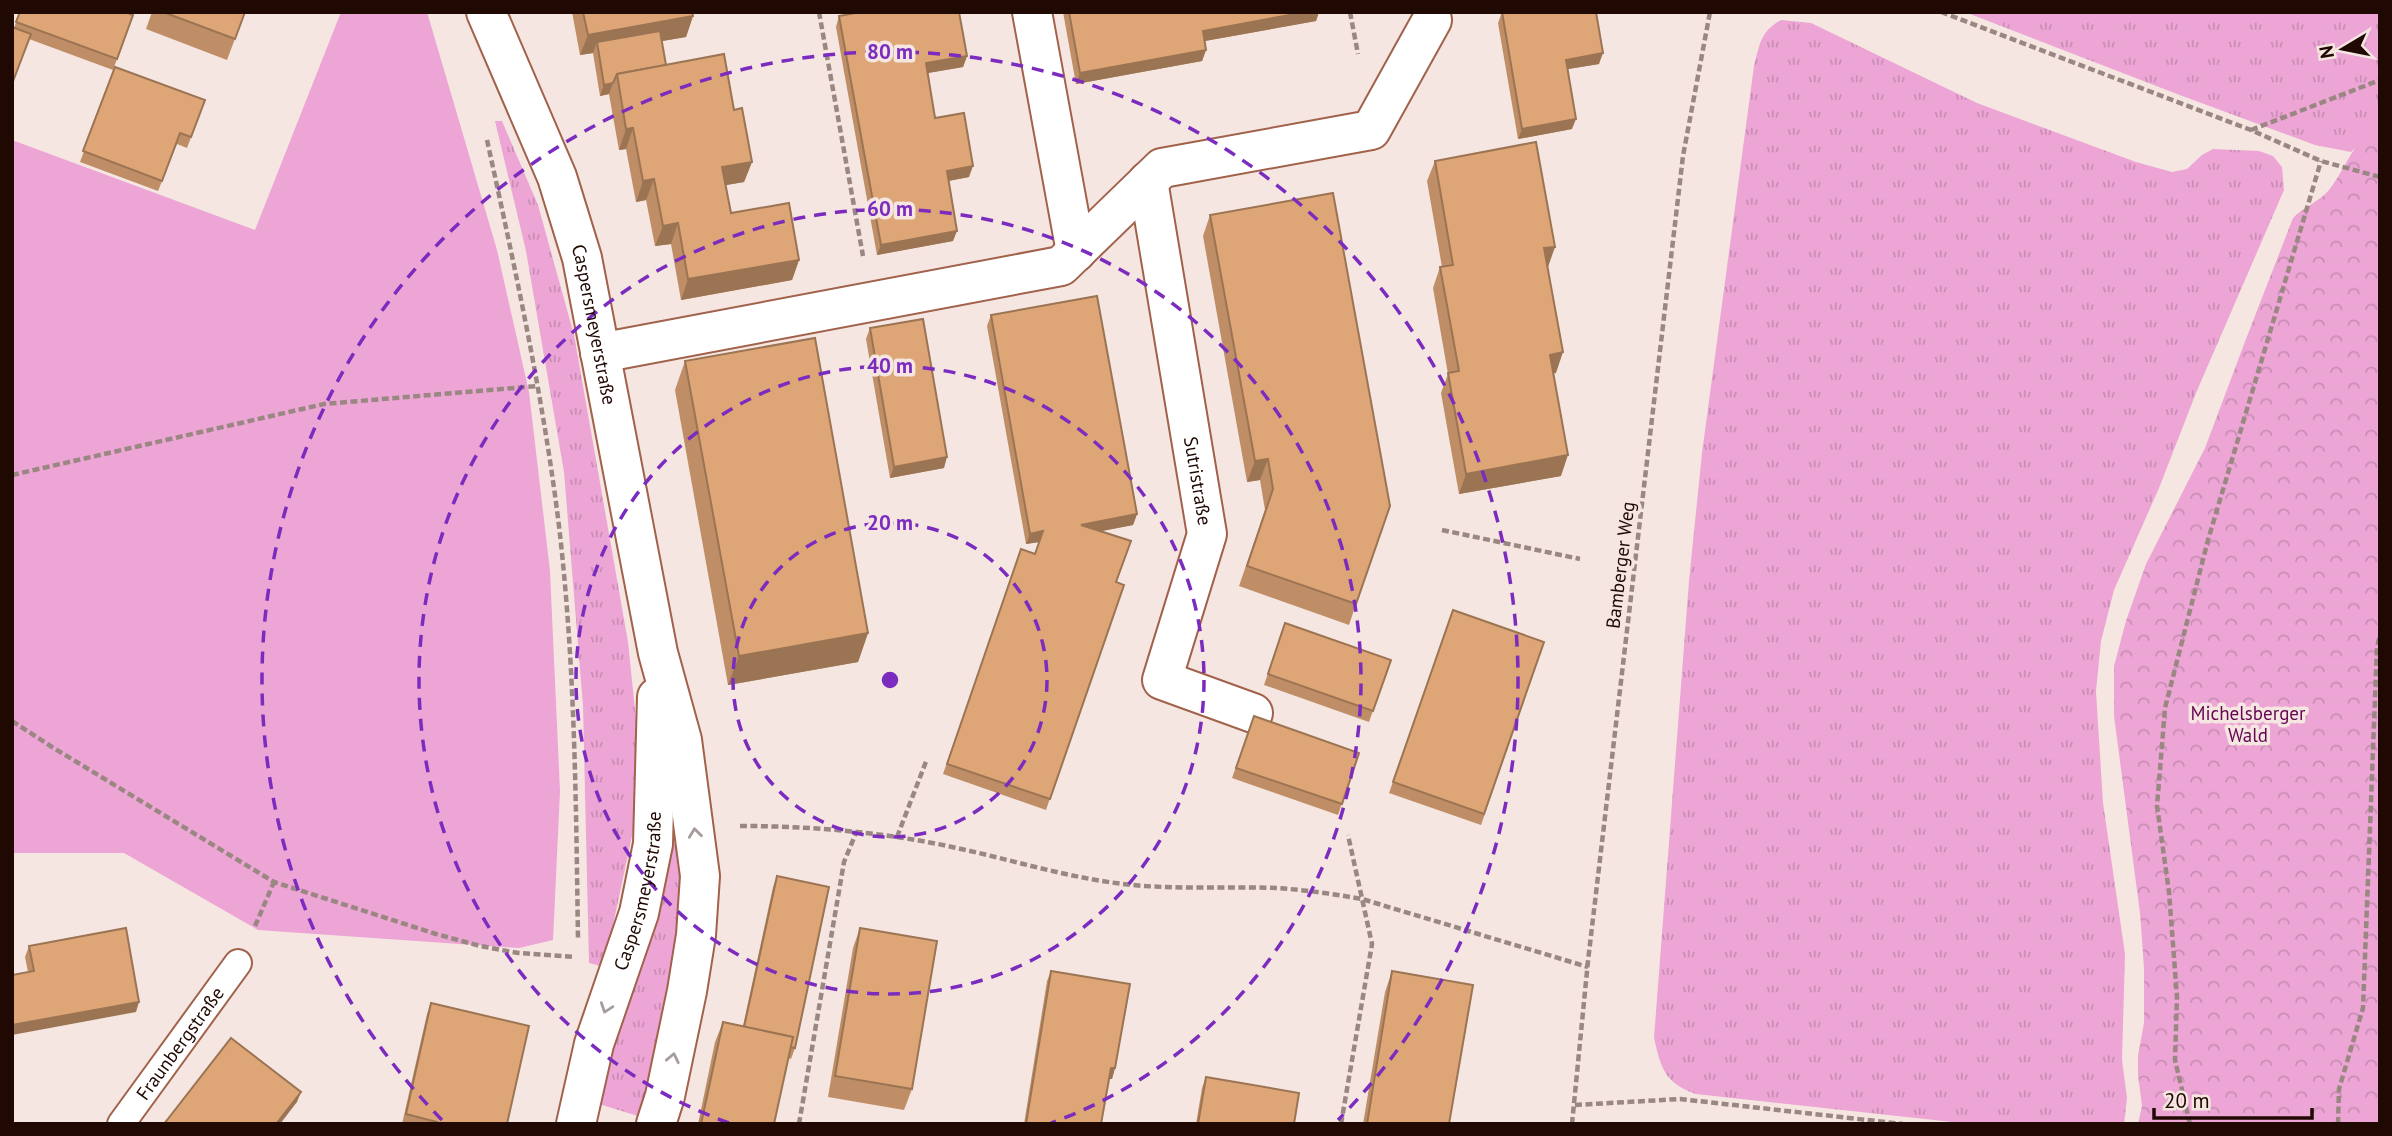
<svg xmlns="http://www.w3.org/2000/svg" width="2392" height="1136" viewBox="0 0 2392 1136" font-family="'PT Sans',sans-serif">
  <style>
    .grass { fill: url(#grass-tufts) }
    .forest { fill: url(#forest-crowns) }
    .park { fill: #eca5d5 }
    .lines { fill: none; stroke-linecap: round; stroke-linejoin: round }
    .service-casing { stroke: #a1614b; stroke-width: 30 }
    .minor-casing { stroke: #a1614b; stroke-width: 42 }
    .path { stroke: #9a8782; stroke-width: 4.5; stroke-dasharray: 7 3.5; stroke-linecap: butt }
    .service { stroke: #fff; stroke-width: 26 }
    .minor { stroke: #fff; stroke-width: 38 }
    .wall { fill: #bf8e66 }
    .shaded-wall { fill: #9b7453 }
    .building { fill: #dea577; stroke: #9b7453; stroke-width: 2 }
    .oneway { stroke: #a69d9a }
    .ring { fill: none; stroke: #7b2cbf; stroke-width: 3.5; stroke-dasharray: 12 9 }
    .labels { text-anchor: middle; stroke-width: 7; stroke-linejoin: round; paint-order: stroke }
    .street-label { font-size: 19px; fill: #210903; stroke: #f5e6e1 }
    .park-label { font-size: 19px; fill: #640651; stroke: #f5e6e1 }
    .centre { fill: #7b2cbf; stroke: #f5e6e1; stroke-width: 3.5 }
    .ring-label { font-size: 21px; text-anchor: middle; font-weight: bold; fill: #7b2cbf; stroke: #f5e6e1; stroke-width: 7; stroke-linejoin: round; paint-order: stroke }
  </style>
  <defs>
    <pattern id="grass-tufts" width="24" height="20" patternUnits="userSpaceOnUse" patternTransform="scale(1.75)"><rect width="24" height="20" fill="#eca5d5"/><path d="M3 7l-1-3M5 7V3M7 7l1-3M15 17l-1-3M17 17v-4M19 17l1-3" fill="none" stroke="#ca8db5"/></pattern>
    <pattern id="forest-crowns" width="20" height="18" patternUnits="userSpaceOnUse" patternTransform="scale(1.75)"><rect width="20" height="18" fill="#eca5d5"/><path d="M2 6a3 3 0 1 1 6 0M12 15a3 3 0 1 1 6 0" fill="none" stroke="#ca8db5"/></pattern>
  </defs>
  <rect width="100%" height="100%" fill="#f5e6e1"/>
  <g class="grass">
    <polygon points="1965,12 2380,12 2380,123 2351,152 2315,145 2177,94"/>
    <path d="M1781,20L1811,23L1977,103L2136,162L2172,172L2187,169L2202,155L2213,149L2259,151L2273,156L2282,167L2284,190L2196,393L2159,488L2114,590L2101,641L2096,691L2103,803L2125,954L2122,1060L2127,1098L2124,1124H1971L1696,1094C1665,1083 1661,1069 1654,1038L1689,581L1702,453L1754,66C1760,44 1760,32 1781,20Z"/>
    <polygon points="495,121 502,121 538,205 574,335 628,642 640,758 639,803 604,967 589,963 583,706 564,472 526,251"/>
    <polygon points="676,843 682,850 683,944 641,1117 599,1104 670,845"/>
  </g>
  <path class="forest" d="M2380,123V1124H2138L2142,1106L2138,1075V1056L2144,1023V968L2140,913L2114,716V666L2126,621L2146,564L2205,448L2246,339L2293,218C2304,207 2320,201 2329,190C2347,167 2353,140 2380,123Z"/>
  <polygon class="park" points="341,12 427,12 497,250 529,392 550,571 560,791 553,940 519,948 258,930 124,853 12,853 12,140 255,230"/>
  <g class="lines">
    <g class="service-casing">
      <g id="service">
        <path id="s1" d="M121,1124L238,963"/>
      </g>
    </g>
    <g class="minor-casing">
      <g id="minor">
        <path id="s2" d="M486,12L557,177L582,258L658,653L682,740L700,876L696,935L687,991L665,1096L656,1124"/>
        <polyline points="1032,12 1076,252"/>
        <path id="s3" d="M1148,181L1207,534L1162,680L1253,713"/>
        <polyline points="600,353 1061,266 1162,168 1371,130 1432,20"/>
        <path id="s4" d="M576,1124L594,1044L639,913L653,844L657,697"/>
      </g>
    </g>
    <g class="path">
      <polyline points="819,12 863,256"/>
      <polyline points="1350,12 1358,54"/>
      <polyline points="1941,12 2251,130 2321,161 2380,177"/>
      <polyline points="2251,130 2380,80"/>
      <path d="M487,140C515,268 543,396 559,526C575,663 576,802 578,940"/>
      <polyline points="12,475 324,404 537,386"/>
      <polyline points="1442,530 1580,559"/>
      <polyline points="12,721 52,747 274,882 436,934 480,946 518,953 574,957"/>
      <path d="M740,826C810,826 883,832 952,847C1009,859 1065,877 1123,884C1174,890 1226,886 1277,888C1305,890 1334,894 1362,899L1588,967"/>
      <polyline points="897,837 927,759"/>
      <polyline points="255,926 274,882"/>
      <polyline points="1575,1105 1680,1099 1903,1124"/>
      <polyline points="799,1124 844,862 856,833"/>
      <polyline points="1341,1124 1372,944 1348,835"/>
      <polyline points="1572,1124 1588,961 1683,156 1710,12"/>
      <polyline points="2190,1124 2175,1060 2177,997 2169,892 2157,806 2165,708 2208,540 2321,161"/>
      <polyline points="2338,1124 2339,1089 2363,1008 2377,647 2380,635"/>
    </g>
    <use href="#service" class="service"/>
    <use href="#minor" class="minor"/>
  </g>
  <g class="wall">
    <polygon points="20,12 133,15 113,70 29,39 14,28"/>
    <polygon points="152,12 245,12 227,60 146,29"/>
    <polygon points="572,12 692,12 693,16 686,37 661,41 666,65 734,110 752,162 744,182 726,185 731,213 799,260 792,280 681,300 671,244 655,246 646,200 636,202 626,149 619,150 609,94 600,96 593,53 580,55"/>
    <polygon points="1063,12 1319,12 1316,21 1205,41 1206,50 1202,61 1076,84"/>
    <polygon points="1502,12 1599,64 1568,69 1572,129 1518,139 1498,23"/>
    <polygon points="839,16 967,56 963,67 928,73 935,118 969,177 948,181 953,241 877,255 836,27"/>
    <polygon points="115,67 205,100 187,148 177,144 158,191 80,162"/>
    <polygon points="1435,161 1548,267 1556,373 1553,373 1561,476 1459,494 1441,393 1448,374 1433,288 1440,267 1442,267 1427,181"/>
    <polygon points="1210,215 1356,604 1349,625 1239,586 1265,510 1260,480 1247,482 1203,236"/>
    <polygon points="991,315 1137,514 1133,525 1100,531 1116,582 1124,585 1046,810 943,774 1021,549 1035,554 1039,542 1026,544 987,326"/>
    <polygon points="870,328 944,468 890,478 866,339"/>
    <polygon points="685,361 868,633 858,662 728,685 675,390"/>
    <polygon points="1453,610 1544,642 1481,825 1389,793"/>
    <polygon points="1285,623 1391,660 1369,722 1264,685"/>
    <polygon points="1254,716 1359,753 1338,815 1232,778"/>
    <polygon points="777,876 795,1048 791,1059 788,1058 774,1124 698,1124 715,1042 723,1022 743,1026 773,887"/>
    <polygon points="860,928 912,1089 904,1110 828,1097 853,948"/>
    <polygon points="29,946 136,1012 28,972 25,957"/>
    <polygon points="1051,971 1115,1068 1112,1079 1109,1079 1101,1124 1024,1124 1047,981"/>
    <polygon points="1392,971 1449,1124 1363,1124 1385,992"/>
    <polygon points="431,1003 507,1124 402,1124 427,1014"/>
    <polygon points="1206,1077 1294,1124 1196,1124 1202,1088"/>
  </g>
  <g class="shaded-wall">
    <polygon points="1306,12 1319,12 1316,21 1199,42 1203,31"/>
    <polygon points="693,16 686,37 599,52 597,42 593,53 580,55 588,35"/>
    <polygon points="1206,50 1202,61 1076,84 1080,73"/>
    <polygon points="1603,53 1599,64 1562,70 1566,60"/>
    <polygon points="967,56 963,67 922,74 926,63"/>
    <polygon points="613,83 609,94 600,96 604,85"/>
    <polygon points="1576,119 1572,129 1518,139 1522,129"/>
    <polygon points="633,128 626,149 619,150 626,129"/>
    <polygon points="752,162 744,182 715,187 722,167"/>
    <polygon points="973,166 969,177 943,182 947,171"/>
    <polygon points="654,179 646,200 636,202 643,181"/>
    <polygon points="678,223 671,244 655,246 663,226"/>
    <polygon points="957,231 953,241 877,255 881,245"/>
    <polygon points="1555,247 1548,267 1544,248"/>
    <polygon points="799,260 792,280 681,300 688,279"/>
    <polygon points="1563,352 1556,373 1542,375 1550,355"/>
    <polygon points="1568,455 1561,476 1459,494 1466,474"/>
    <polygon points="947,457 944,468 890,478 894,467"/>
    <polygon points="1268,459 1260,480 1247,482 1255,461"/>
    <polygon points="1137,514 1133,525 1077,536 1081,525"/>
    <polygon points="1043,531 1039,542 1026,544 1030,534"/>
    <polygon points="868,633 858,662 728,685 739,656"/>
    <polygon points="139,1002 136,1012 12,1035 12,1025"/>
    <polygon points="1111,1068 1115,1068 1112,1079 1107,1079"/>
    <polygon points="301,1092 297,1102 280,1124 276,1124"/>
  </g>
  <g class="building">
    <polygon points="20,12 125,12 133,15 117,59 16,22"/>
    <polygon points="163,12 245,12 235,39"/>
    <polygon points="583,12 692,12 693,16 588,35"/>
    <polygon points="861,12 959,12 967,56 926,63 935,118 964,113 973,166 947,171 957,231 881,245 839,16"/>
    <polygon points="1069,12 1306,12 1203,31 1206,50 1080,73"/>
    <polygon points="1502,12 1596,12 1603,53 1566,60 1576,119 1522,129"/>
    <polygon points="12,27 31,34 12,84"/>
    <polygon points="660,31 666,65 617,74 613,83 604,85 597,42"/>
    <polygon points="724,54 734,110 742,108 752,162 722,167 731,213 789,203 799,260 688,279 678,223 663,226 654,179 643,181 633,128 626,129 617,74"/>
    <polygon points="115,67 205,100 191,137 180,133 162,181 83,151"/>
    <polygon points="1536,142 1555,247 1544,248 1563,352 1550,355 1568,455 1466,474 1448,373 1459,371 1440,267 1453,265 1435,161"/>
    <polygon points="1333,193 1390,506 1356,604 1247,566 1273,489 1268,459 1255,461 1210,215"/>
    <polygon points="1097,296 1137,514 1081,525 1131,541 1116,582 1124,585 1050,799 947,764 1021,549 1035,554 1043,531 1030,534 991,315"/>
    <polygon points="923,319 947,457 894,467 870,328"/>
    <polygon points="815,338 868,633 739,656 685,361"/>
    <polygon points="1453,610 1544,642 1484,814 1393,782"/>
    <polygon points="1285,623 1391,660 1373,711 1268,674"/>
    <polygon points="1254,716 1359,753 1342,804 1236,768"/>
    <polygon points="777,876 829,887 795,1048 790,1047 793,1037 744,1027"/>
    <polygon points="126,928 139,1002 12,1025 12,975 34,971 29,946"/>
    <polygon points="860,928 937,941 912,1089 835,1076"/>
    <polygon points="1051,971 1130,984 1115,1068 1111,1068 1101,1124 1026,1124"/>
    <polygon points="1392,971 1473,985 1449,1124 1367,1124"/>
    <polygon points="431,1003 529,1026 507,1124 437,1124 437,1122 406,1114"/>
    <polygon points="723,1022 793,1037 774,1124 701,1124"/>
    <polygon points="231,1038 301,1092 276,1124 164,1124"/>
    <polygon points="1206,1077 1299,1093 1294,1124 1198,1124"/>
  </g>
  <defs><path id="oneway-chevron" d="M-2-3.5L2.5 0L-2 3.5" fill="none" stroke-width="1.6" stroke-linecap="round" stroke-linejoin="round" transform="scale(1.75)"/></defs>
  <g class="oneway">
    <use href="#oneway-chevron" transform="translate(695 833) rotate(-97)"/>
    <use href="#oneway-chevron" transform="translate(606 1008) rotate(109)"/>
    <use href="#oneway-chevron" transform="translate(673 1058) rotate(-78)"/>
  </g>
  <g class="ring">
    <circle cx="890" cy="680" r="157"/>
    <circle cx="890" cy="680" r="314"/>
    <path d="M729 1123A471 471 0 1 1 1051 1123"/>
    <path d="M442 1120A628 628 0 1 1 1338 1120"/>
  </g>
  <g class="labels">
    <g class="street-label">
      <text dy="7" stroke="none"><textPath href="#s2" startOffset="332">Caspersmeyerstraße</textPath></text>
      <text dy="7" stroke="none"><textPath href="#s3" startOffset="304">Sutristraße</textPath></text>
      <text transform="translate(1620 565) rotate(-83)" y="7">Bamberger Weg</text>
      <text dy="7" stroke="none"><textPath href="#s4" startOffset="242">Caspersmeyerstraße</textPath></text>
      <text dy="7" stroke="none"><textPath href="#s1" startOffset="100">Fraunbergstraße</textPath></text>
    </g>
    <g class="park-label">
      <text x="2248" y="720">Michelsberger<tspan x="2248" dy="22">Wald</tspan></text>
    </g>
  </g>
  <circle cx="890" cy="680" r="10" class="centre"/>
  <g class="ring-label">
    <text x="890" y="59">80 m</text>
    <text x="890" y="216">60 m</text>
    <text x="890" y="373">40 m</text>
    <text x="890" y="530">20 m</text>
  </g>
  <rect width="2392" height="1136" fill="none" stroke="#210903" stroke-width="28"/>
  <g transform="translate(2343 49) rotate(260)" stroke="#f5e6e1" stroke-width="5" paint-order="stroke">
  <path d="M0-5L12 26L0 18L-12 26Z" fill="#210903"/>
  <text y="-10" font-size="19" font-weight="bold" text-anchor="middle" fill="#210903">N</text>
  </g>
  <path d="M2154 1108v10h158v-10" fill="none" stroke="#210903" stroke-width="3.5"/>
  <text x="2164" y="1108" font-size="21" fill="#210903" stroke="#f5e6e1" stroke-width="5" paint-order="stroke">20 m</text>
</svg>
